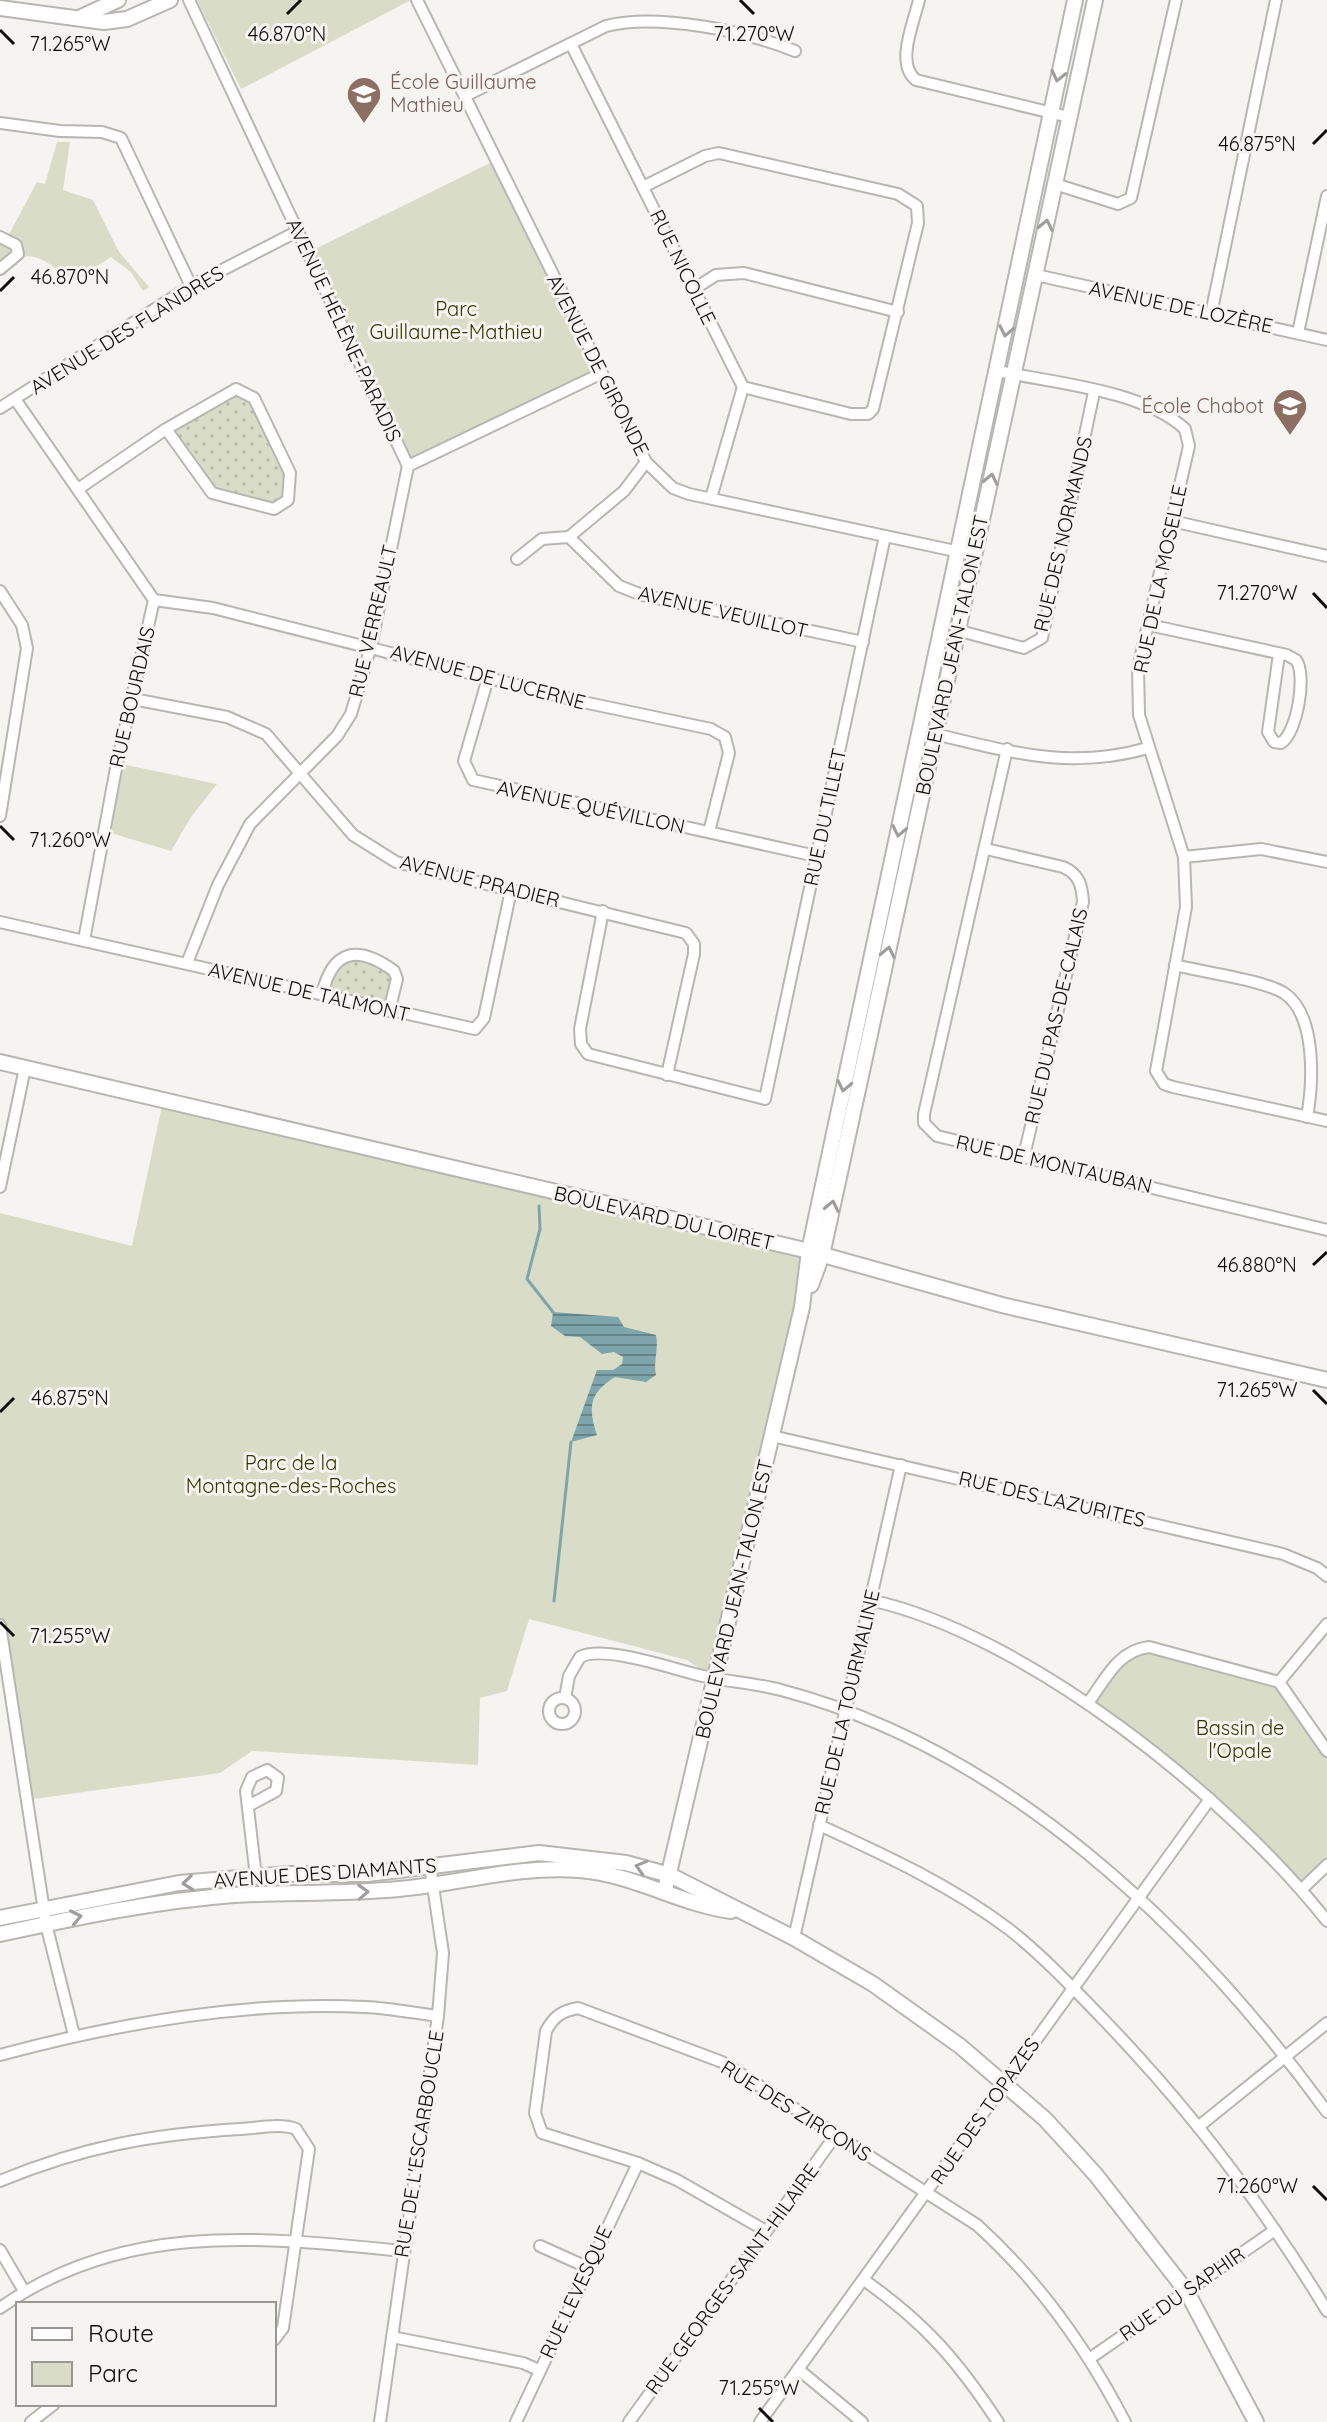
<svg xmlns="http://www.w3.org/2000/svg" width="1327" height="2422" viewBox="0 0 1327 2422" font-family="Quicksand,sans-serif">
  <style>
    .grass { fill: url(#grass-dots) }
    .park { fill: #d9ddc7 }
    .water { fill: url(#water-rules) }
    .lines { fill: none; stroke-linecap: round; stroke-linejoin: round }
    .stream { stroke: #7da5ab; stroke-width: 3 }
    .street-casing { stroke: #b8b6b2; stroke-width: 14 }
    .secondary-casing { stroke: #b8b6b2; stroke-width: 18 }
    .street { stroke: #fff; stroke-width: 10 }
    .secondary { stroke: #fff; stroke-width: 14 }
    .oneway { stroke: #9e9e9d }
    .ticks { fill: none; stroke: #0d0c0b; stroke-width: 3 }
    .labels { text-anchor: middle; stroke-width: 6; stroke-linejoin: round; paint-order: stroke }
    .education-label { font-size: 20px; fill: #785e54; stroke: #f6f4f0; text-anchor: start }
    .street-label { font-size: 20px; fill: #0d0c0b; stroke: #f6f4f0 }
    .park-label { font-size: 20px; fill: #343800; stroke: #f6f4f0 }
    .ticks-label { font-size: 20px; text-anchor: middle; fill: #0d0c0b; stroke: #f6f4f0; stroke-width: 6; stroke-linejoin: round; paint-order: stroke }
  </style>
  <defs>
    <pattern id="grass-dots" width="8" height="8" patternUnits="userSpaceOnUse" patternTransform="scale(2)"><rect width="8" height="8" fill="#d9ddc7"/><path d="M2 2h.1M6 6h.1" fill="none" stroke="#b9bcaa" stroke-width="1.8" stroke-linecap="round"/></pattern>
    <pattern id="water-rules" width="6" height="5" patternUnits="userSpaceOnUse" patternTransform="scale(2)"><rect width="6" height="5" fill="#7da5ab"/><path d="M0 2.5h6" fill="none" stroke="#658589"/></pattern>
  </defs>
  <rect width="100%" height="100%" fill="#f6f4f0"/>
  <g class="grass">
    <polygon points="229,391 249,393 290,473 285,505 217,496 166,429"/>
    <polygon points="365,959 394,971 389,1011 322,995 333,963"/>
  </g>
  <g class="park">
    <polygon points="197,0 411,0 241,89"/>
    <path d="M57,142H70L63,190L93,200L119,252L149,287L143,291L131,272L111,257L75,281C44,262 32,243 0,269V237L7,238L37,182L45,184Z"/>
    <polygon points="496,160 600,374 408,466 307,253"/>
    <polygon points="117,763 217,784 191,817 171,851 104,831"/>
    <polygon points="163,1101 809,1251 716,1680 687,1660 529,1619 507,1691 480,1698 478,1765 252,1751 220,1773 26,1800 0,1625 0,1213 132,1246"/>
    <polygon points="1149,1647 1279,1682 1327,1751 1327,1865 1302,1889 1210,1799 1088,1703 1110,1669"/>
  </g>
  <path class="water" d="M553,1312L618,1317L624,1327L656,1335C659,1349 653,1361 656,1375L646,1382L615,1377C589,1393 588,1407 597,1435L571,1442L597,1370H613L622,1364L623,1357L614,1352L602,1354L580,1337L565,1336L551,1326Z"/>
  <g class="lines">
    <g class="stream">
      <polyline points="539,1206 540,1229 527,1279 553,1312"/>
      <polyline points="554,1601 571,1442"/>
    </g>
    <g class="street-casing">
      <g id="street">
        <polyline points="189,0 408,466 600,374"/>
        <polyline points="417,0 646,462 673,488 689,494 974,555"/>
        <path d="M919,0C914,22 895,64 916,80L1069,117"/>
        <polyline points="571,44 743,387 711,498"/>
        <path d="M465,96L606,26C657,13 746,31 795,51"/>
        <polyline points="0,123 60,131 102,132 121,138 191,286"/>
        <polyline points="1055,184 1118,204 1131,198 1176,0"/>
        <polyline points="643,187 705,156 719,153 898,194 917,206 918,223 873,409 868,414 851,414 743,387"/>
        <polyline points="0,237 16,245 18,254 0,269"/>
        <polyline points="1036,275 1327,340"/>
        <polyline points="694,289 716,275 744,273 898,312"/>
        <polyline points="1211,314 1276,0"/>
        <polyline points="1298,333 1327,196"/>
        <path d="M998,371C1054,383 1143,390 1185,429L1189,446L1138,668L1139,715L1184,857L1186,907L1156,1071L1164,1084L1173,1087L1327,1121"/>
        <polyline points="15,399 154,600 117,763 84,940"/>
        <polyline points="0,408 191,286 298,231"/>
        <polyline points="646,462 624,491 569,537 619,586 642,595 863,642"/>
        <polyline points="78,489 166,429 236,389 254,398 290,473 288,500 274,509 212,493 166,429"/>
        <polyline points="1172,521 1327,556"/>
        <polyline points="517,559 542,539 569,537"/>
        <polyline points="0,591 22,625 27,648 0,816"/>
        <polyline points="154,600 213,608 583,702 711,729 725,737 729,753 709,832"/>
        <path d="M1149,625L1287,655L1296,660C1307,675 1297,733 1281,743L1274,742L1268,732L1279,654"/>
        <polyline points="960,631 1024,648 1042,638 1094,392"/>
        <polyline points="488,678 464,761 473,780 816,856"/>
        <polyline points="133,699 227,717 266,734 353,835 396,862 686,933 694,944 694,954 667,1075"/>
        <path d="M921,731C1003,749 1063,772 1148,748"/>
        <polyline points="1007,749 924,1114 924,1123 937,1136 1327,1230"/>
        <path d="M986,849L1063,867C1079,874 1082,885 1083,902L1024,1156"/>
        <polyline points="1184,857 1261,849 1327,862"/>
        <polyline points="603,911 580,1029 581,1044 588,1054 765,1099 885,536"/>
        <polyline points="0,922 475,1029 484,1018 511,890"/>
        <polyline points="187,963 218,885 250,824 337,736 351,714 371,646 408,466"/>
        <path d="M1175,965C1202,972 1263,980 1284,993C1317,1015 1313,1084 1307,1117"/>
        <path d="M322,995C332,950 357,944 394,971L397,979L389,1011"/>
        <polyline points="0,1187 25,1068"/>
        <polyline points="772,1436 1283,1554 1317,1568 1327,1576"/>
        <path d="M870,1600C1026,1634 1229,1797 1327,1921"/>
        <polyline points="0,1625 46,1924 74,2035"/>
        <polyline points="1279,1682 1327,1624"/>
        <circle cx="562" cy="1711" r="13"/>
        <path d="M565,1698L569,1676L580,1657C604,1644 675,1670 703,1676C729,1682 755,1683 781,1690C1006,1749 1193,1928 1327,2112"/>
        <path d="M1088,1703C1106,1679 1117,1651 1149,1647L1279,1682L1327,1751"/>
        <polyline points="250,1805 276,1791 278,1778 267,1770 252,1777 246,1791 256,1877"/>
        <path d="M819,1825C885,1855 952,1886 1010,1930C1043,1956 1073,1988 1102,2018C1188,2107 1263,2205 1327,2311"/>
        <polyline points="1302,1889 1327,1865"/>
        <polyline points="794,1938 901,1465"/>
        <path d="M0,2055C115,2024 245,2001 365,2007C389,2008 414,2013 438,2016"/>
        <polyline points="1198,2127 1327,2023"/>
        <path d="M0,2181C82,2147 152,2134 241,2129C258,2128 281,2123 296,2129L309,2149L283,2328L274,2340"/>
        <path d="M766,2231L677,2180L638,2163L542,2133L535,2113L546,2031C554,2016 562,2011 578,2008L722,2062L977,2225C1038,2280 1087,2349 1125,2422"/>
        <polyline points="540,2246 589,2268"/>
        <polyline points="0,2250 24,2291"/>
        <path d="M864,2280C925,2323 957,2360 998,2422"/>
        <path d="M0,2308C123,2221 261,2237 402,2251"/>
        <polyline points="392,2337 523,2363 539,2370"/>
        <polyline points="1089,2359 1275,2230"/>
        <polyline points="798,2369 862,2422"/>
        <polyline points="31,2422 54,2404"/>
        <polyline points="380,2422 438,2016 443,1953 430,1866"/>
        <polyline points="516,2422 638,2163"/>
        <polyline points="629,2422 835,2136"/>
        <polyline points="760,2422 1210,1799"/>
      </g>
    </g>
    <g class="secondary-casing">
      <g id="secondary">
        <polyline points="0,8 104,22 127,19 170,0"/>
        <polyline points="79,18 118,0"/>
        <polyline points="0,1062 809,1251 1002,1305 1327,1380"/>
        <polyline points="811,1285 822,1255 1095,0"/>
        <polyline points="665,1890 802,1307 809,1251 1075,0"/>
        <polyline points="0,1918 179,1883 288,1874 367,1874 539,1853 626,1863 670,1875 794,1938 873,1984 960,2046 1045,2119 1096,2175 1187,2292 1256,2422"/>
        <path d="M0,1934C78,1917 155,1901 234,1895C289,1892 344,1894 399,1889C459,1884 518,1865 579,1870C633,1874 679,1904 731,1911"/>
      </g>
    </g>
    <use href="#street" class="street"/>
    <use href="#secondary" class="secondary"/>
  </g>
  <defs><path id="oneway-chevron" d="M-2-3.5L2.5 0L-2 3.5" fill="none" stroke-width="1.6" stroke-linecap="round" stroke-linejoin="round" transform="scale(2)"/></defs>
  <g class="oneway">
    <use href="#oneway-chevron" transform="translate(1058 76) rotate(103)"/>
    <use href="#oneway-chevron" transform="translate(1046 225) rotate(-78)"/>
    <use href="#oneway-chevron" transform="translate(1006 331) rotate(101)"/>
    <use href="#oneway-chevron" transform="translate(991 479) rotate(-78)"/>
    <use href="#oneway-chevron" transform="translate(899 831) rotate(102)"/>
    <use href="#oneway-chevron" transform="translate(888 952) rotate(-78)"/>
    <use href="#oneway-chevron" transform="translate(844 1086) rotate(102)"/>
    <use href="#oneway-chevron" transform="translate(832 1206) rotate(-78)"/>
    <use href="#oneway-chevron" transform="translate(641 1867) rotate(-164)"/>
    <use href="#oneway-chevron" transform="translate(188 1883) rotate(174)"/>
    <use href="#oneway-chevron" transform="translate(363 1892) rotate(-2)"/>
    <use href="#oneway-chevron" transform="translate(76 1917) rotate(-12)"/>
  </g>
  <path class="ticks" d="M740,0L754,14M287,14L301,0M0,30L14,44M1313,144L1327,130M0,291L14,277M1313,593L1327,608M0,826L14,840M1313,1265L1327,1252M1313,1390L1327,1404M0,1412L14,1398M0,1622L14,1636M1313,2186L1327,2200M759,2408L773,2422"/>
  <defs>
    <g id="school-pin" transform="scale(1.8)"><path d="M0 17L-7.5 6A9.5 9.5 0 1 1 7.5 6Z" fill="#8d6e63" stroke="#f6f4f0"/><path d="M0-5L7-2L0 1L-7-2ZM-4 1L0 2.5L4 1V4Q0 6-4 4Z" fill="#fff"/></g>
  </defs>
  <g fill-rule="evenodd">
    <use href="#school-pin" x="364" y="94"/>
    <use href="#school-pin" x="1290" y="406"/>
  </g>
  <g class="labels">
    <g class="education-label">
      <text x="390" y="89">École Guillaume<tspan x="390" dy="23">Mathieu</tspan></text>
      <text x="1264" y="413" text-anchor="end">École Chabot</text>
    </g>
    <g class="street-label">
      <text transform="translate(683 267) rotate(64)" y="7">RUE NICOLLE</text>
      <text transform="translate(1181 307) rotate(12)" y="7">AVENUE DE LOZÈRE</text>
      <text transform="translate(127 330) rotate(-32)" y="7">AVENUE DES FLANDRES</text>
      <text transform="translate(344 330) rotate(65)" y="7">AVENUE HÉLÈNE-PARADIS</text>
      <text transform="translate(598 365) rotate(63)" y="7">AVENUE DE GIRONDE</text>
      <text transform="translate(1063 534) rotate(-77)" y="7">RUE DES NORMANDS</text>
      <text transform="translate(1160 579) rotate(-78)" y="7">RUE DE LA MOSELLE</text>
      <text transform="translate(723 612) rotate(13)" y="7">AVENUE VEUILLOT</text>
      <text transform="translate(373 621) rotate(-77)" y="7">RUE VERREAULT</text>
      <text transform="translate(952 655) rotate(-78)" y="7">BOULEVARD JEAN-TALON EST</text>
      <text transform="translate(488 677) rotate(15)" y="7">AVENUE DE LUCERNE</text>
      <text transform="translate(132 697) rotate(-77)" y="7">RUE BOURDAIS</text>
      <text transform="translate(591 807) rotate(12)" y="7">AVENUE QUÉVILLON</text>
      <text transform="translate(825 817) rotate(-78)" y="7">RUE DU TILLET</text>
      <text transform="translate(480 881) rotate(14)" y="7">AVENUE PRADIER</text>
      <text transform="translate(309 992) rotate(13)" y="7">AVENUE DE TALMONT</text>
      <text transform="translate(1056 1016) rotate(-77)" y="7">RUE DU PAS-DE-CALAIS</text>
      <text transform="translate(1054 1164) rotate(13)" y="7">RUE DE MONTAUBAN</text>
      <text transform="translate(664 1218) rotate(13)" y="7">BOULEVARD DU LOIRET</text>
      <text transform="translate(1052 1499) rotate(13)" y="7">RUE DES LAZURITES</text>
      <text transform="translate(734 1599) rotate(-77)" y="7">BOULEVARD JEAN-TALON EST</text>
      <text transform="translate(847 1702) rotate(-77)" y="7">RUE DE LA TOURMALINE</text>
      <text transform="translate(325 1873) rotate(-4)" y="7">AVENUE DES DIAMANTS</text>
      <text transform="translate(796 2111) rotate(32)" y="7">RUE DES ZIRCONS</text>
      <text transform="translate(985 2111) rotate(-55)" y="7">RUE DES TOPAZES</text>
      <text transform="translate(419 2144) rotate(-81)" y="7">RUE DE L'ESCARBOUCLE</text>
      <text transform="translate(732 2279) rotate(-54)" y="7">RUE GEORGES-SAINT-HILAIRE</text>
      <text transform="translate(576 2292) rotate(-65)" y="7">RUE LEVESQUE</text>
      <text transform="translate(1182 2294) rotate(-35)" y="7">RUE DU SAPHIR</text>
    </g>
    <g class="park-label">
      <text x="456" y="316">Parc<tspan x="456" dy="23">Guillaume-Mathieu</tspan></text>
      <text x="291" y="1470">Parc de la<tspan x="291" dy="23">Montagne-des-Roches</tspan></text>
      <text x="1240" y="1735">Bassin de<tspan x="1240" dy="23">l'Opale</tspan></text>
    </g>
  </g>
  <g class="ticks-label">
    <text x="287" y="41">46.870°N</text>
    <text x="754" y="41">71.270°W</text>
    <text x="70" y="51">71.265°W</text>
    <text x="1257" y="151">46.875°N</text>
    <text x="70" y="284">46.870°N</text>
    <text x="1257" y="600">71.270°W</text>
    <text x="70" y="847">71.260°W</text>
    <text x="1257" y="1272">46.880°N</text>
    <text x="1257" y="1397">71.265°W</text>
    <text x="70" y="1405">46.875°N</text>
    <text x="70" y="1643">71.255°W</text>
    <text x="1257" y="2193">71.260°W</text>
    <text x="759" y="2395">71.255°W</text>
  </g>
  <rect x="16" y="2302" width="260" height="104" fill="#f6f4f0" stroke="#999794" stroke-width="2"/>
  <rect x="32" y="2328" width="40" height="12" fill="#ffffff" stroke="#999794" stroke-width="2"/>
  <text x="88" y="2342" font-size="24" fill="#0d0c0b">Route</text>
  <rect x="32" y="2362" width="40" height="24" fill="#d9ddc7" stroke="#999794" stroke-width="2"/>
  <text x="88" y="2382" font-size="24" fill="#0d0c0b">Parc</text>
</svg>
